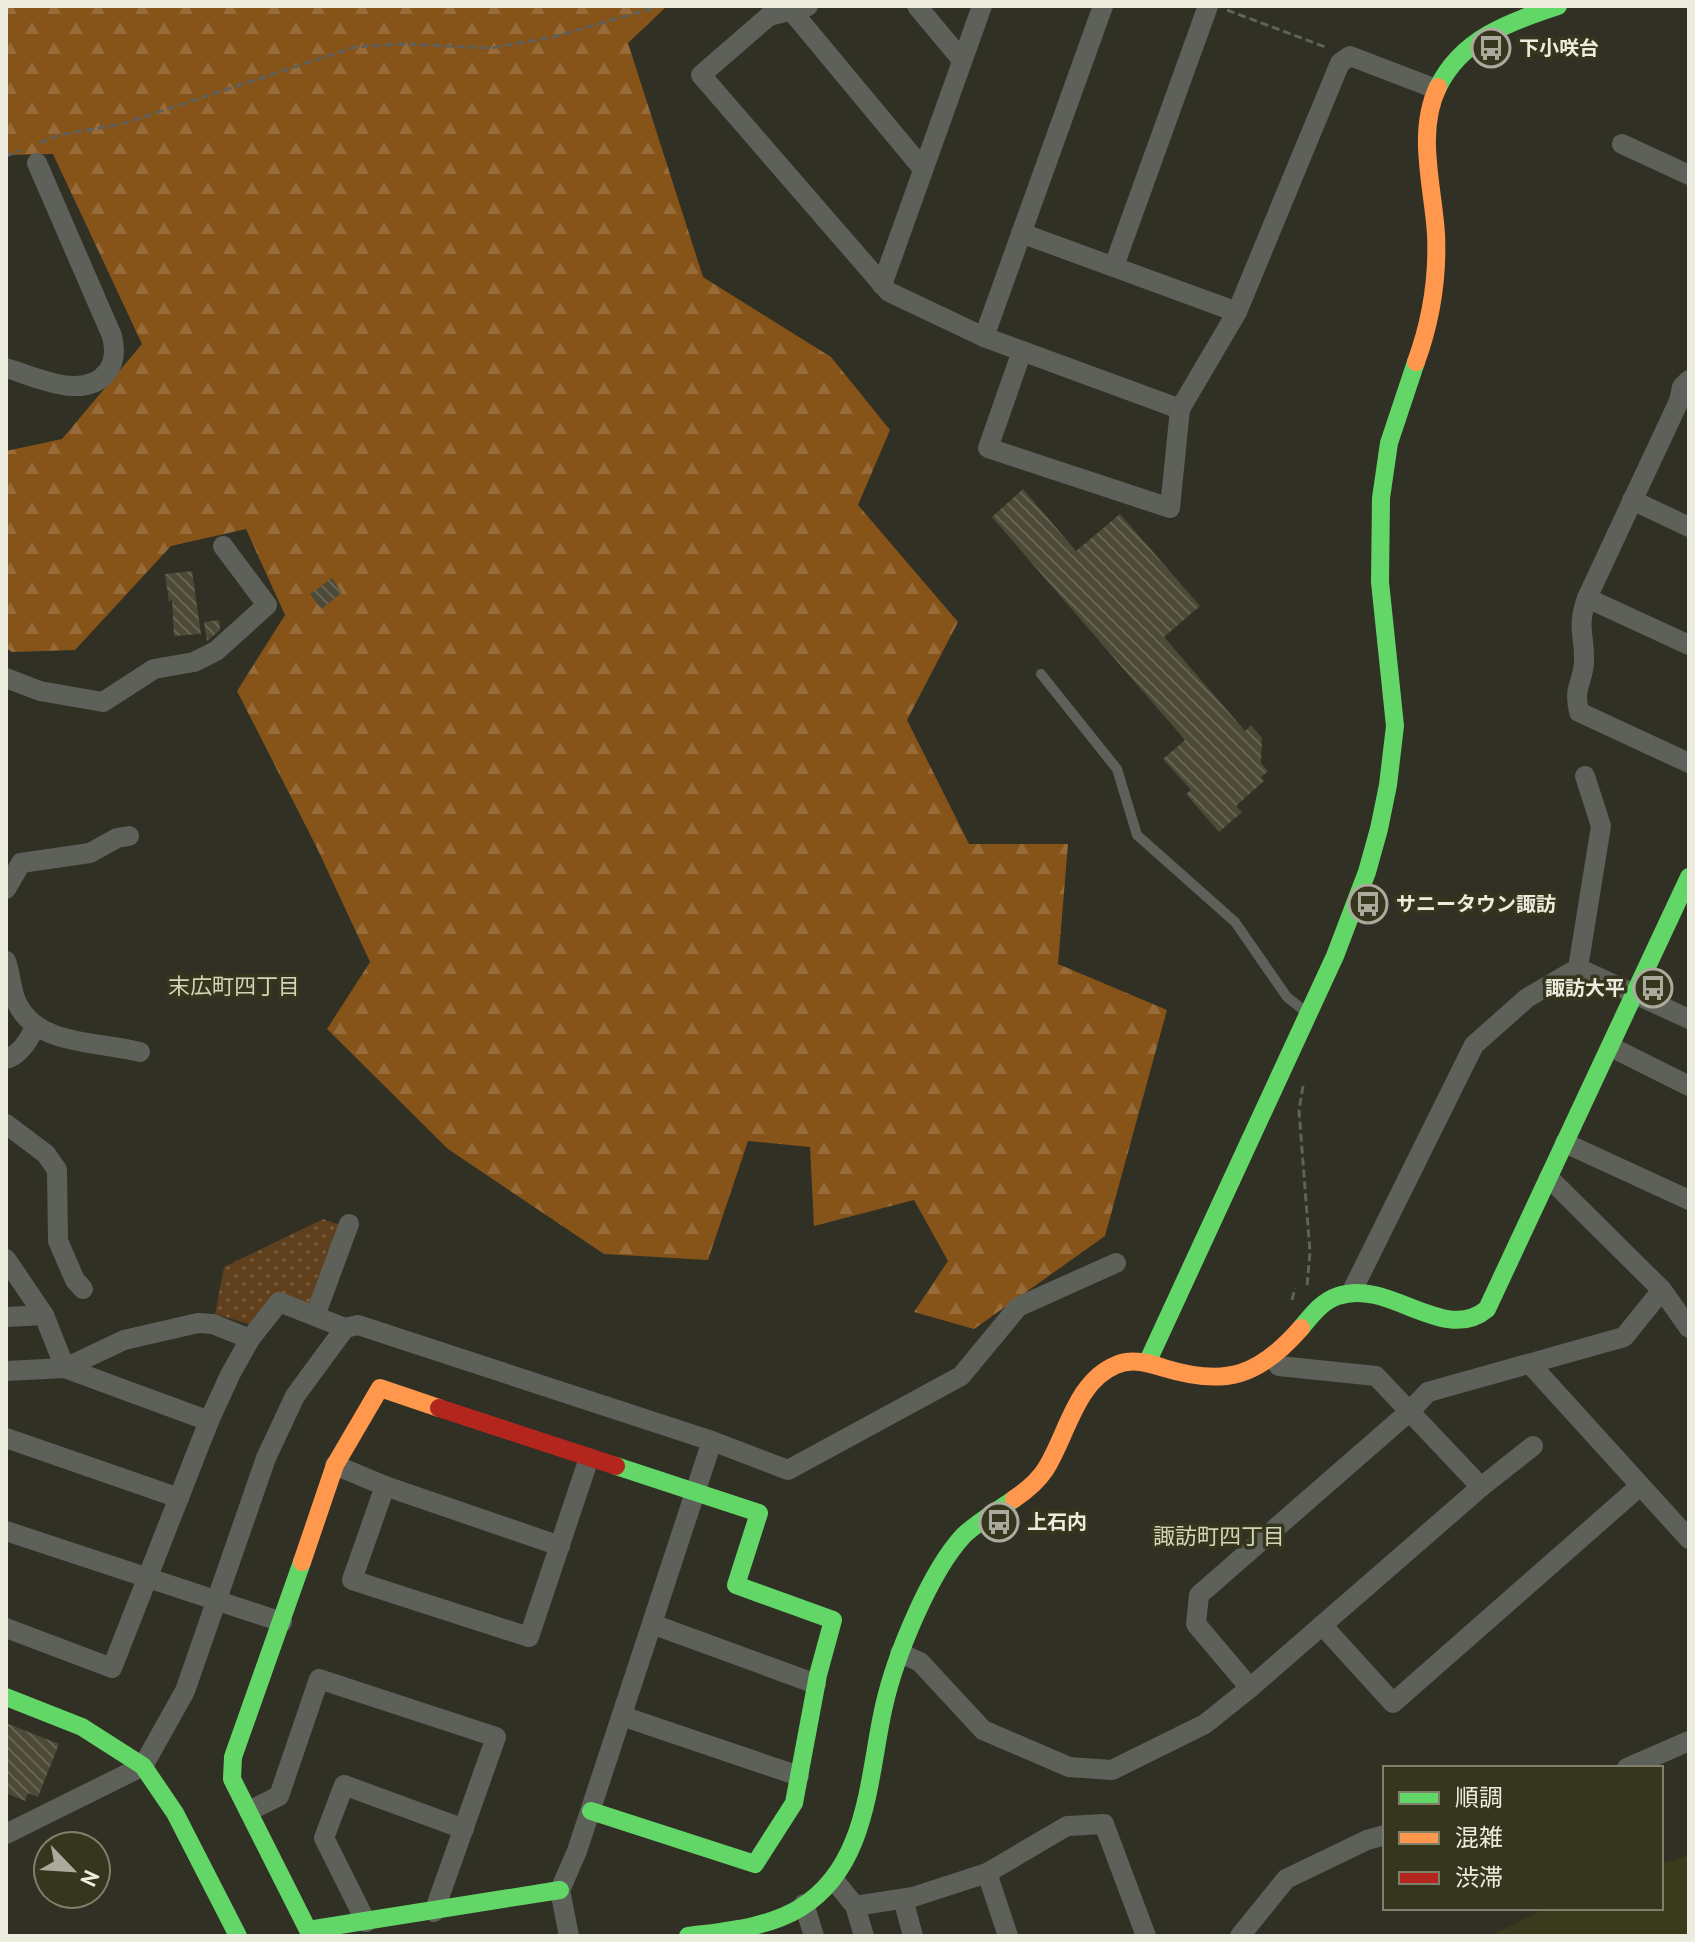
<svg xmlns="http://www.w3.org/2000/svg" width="1695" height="1942" viewBox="0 0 1695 1942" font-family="'PT Sans','Noto Sans JP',sans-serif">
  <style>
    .built { fill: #3a3a1d }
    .green { fill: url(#green-dots) }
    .forest { fill: url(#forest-firs) }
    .building { fill: url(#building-back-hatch) }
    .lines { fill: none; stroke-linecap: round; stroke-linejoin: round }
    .path { stroke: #60615c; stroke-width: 3; stroke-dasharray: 8 4; stroke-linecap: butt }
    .lane { stroke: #5e605a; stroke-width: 10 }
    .street { stroke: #5e605a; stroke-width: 20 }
    .fast { stroke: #63d668; stroke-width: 18 }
    .slow { stroke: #ff974d; stroke-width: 18 }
    .jam { stroke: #b3261e; stroke-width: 18 }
    .labels { text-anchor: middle; stroke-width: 7; stroke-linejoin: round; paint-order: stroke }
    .poi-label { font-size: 20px; font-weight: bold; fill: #ecedde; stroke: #36361e; text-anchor: start }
    .neighbourhood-label { font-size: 22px; fill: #d3d5b7; stroke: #36361e }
  </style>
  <defs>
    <pattern id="green-dots" width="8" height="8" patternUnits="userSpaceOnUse" patternTransform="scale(2)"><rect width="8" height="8" fill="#5f3f1c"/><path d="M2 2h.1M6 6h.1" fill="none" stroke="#765b3d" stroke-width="1.8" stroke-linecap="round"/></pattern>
    <pattern id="forest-firs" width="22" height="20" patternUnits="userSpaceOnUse" patternTransform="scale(2)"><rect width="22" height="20" fill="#865319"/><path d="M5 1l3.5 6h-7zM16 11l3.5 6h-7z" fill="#976c3a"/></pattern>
    <pattern id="building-back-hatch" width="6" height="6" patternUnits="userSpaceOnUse" patternTransform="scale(2)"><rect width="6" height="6" fill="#4e4a38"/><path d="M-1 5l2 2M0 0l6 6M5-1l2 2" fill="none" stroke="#686454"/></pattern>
  </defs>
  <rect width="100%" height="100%" fill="#303024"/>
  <polygon class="built" points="1689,1855 1689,1936 1489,1936 1547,1908 1661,1908 1661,1864"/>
  <polygon class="green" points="323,1219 340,1225 311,1304 278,1295 252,1325 215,1314 224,1267"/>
  <polygon class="forest" points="6,6 667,6 628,43 703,277 831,357 890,430 858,505 958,622 907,720 969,844 1068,844 1058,964 1167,1010 1105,1236 974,1329 914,1312 948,1261 914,1200 814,1226 810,1147 748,1141 708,1260 604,1254 448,1149 327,1029 370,962 317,848 237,691 285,615 246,529 171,546 75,650 12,652 6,648 6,451 62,439 142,344 53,154 6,155"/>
  <g class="building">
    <polygon points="1023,489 1076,551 1120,514 1200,606 1164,637 1245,731 1251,725 1262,738 1261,763 1268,771 1261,777 1264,781 1236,806 1242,812 1219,832 1186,794 1191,790 1163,759 1185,740 992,517"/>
    <polygon points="192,571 201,634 174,636 172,600 169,601 165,574"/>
    <polygon points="332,578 342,593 321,609 310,594"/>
    <polygon points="219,620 220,630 207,641 204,622"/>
    <polygon points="6,1723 59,1744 38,1797 28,1793 25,1801 6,1793"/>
  </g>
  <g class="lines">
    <g class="path">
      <polyline points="1227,10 1328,48"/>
      <polyline points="40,143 59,135 122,124 355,47 402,44 491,48 553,37 657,7"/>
      <polyline points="6,156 21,150"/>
      <polyline points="1303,1086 1299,1111 1310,1252 1307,1286"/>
      <polyline points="1292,1300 1295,1288"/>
    </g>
    <polyline class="lane" points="1041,674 1117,769 1137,835 1235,922 1287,997 1306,1012"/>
    <g class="street">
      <polyline points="808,6 769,16 701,75 889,292 984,337"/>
      <polyline points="917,6 962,60"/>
      <polyline points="1103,6 984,337 1180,409 1237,312 1340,63 1350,56 1436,89"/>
      <polyline points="790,9 923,169"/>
      <polyline points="1622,144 1689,175"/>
      <polyline points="1021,233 1237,312"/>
      <polyline points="1114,266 1208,6"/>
      <polyline points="882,285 982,6"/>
      <polyline points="1022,351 988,448 1170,508 1180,409"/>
      <path d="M6,368C34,376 85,402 107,372C116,361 115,348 112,336L37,163"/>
      <path d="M1689,380L1682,387L1679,401L1587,598C1576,630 1585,633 1584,662C1583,684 1573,685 1579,712L1689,763"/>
      <polyline points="1632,500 1689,527"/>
      <polyline points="1587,598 1689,645"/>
      <polyline points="6,678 40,691 103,702 154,669 194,662 216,651 267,605 223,546"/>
      <polyline points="1585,776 1601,826 1578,968 1689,1019"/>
      <polyline points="6,889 21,863 90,853 117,838 129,836"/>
      <path d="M6,961C11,974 11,991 17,1003C37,1047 101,1041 140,1052"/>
      <polyline points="1611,1047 1689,1086"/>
      <path d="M6,1059C20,1055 29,1040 35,1027"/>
      <polyline points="6,1124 46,1154 57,1170 58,1241 75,1280 83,1289"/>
      <polyline points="1565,1143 1689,1200"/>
      <polyline points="1549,1178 1662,1290 1689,1328"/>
      <polyline points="6,1259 44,1315 6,1317"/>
      <polyline points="1352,1291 1474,1045 1527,998 1578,968"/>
      <polyline points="315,1316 349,1224"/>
      <polyline points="1273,1358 1279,1366 1376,1376 1481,1487"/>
      <polyline points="1531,1365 1689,1539"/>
      <polyline points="6,1371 65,1368 124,1340 198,1323 213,1324 250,1339 279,1302 345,1328"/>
      <polyline points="209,1421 230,1375 250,1339"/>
      <polyline points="6,1438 179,1498"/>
      <polyline points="335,1465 385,1486 560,1546"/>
      <polyline points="385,1486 352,1580 529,1637 589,1458"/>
      <polyline points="6,1531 282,1622"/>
      <polyline points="652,1624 816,1684"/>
      <polyline points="1322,1625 1393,1703 1640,1486"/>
      <polyline points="6,1628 112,1668 209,1421 65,1368 44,1315"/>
      <polyline points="900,1653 920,1662 983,1730 1069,1767 1112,1770 1205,1724 1250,1688 1481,1487 1533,1446"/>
      <polyline points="1250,1688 1196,1624 1199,1595 1410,1411 1428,1392 1624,1337 1662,1290"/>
      <polyline points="622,1716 799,1776"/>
      <polyline points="1627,1768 1689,1741"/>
      <polyline points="249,1811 279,1796 319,1679 496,1737 434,1912"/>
      <polyline points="6,1834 143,1766 185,1691 266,1458 295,1396 345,1328 358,1325 712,1441 788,1470 961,1376 1018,1307 1116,1263"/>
      <polyline points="834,1880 855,1906 864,1936"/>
      <polyline points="903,1899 913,1936"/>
      <polyline points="804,1904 814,1936"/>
      <polyline points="855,1906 913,1897 987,1873"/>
      <polyline points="366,1922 324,1838 344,1785 464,1829"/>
      <polyline points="569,1936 560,1890 577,1851 712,1441"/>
      <polyline points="1008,1936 987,1873 1067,1826 1104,1824 1146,1936"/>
      <polyline points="1240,1936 1286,1879 1367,1840 1385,1835"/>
    </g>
    <g class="fast">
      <path d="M1438,87C1462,38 1510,22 1558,6"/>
      <path d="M1301,1328C1311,1316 1322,1301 1338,1296C1389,1278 1444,1345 1487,1309L1689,877"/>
      <polyline points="1147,1363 1335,956 1367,872 1379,829 1388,785 1395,726 1380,582 1381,498 1389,443 1416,362"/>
      <polyline points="302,1562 233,1757 232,1779 308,1930 560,1890"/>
      <polyline points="6,1697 82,1727 143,1766 175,1813 238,1936"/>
      <polyline points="591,1811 755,1864 794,1803 818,1675 833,1620 736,1585 759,1513 616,1466"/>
      <path d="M688,1936C726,1931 767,1928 800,1908C869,1866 868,1776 884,1706C895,1657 930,1571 964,1535C979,1521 997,1511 1014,1499"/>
    </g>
    <g class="slow">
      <path d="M1416,362C1431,321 1438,278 1436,234C1433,186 1416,132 1438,87"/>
      <path d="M1014,1499C1026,1491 1037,1482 1045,1470C1067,1436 1075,1382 1116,1365C1132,1358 1149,1363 1164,1368C1226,1387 1259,1376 1301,1328"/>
      <polyline points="302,1562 335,1465 380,1388 439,1408"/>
    </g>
    <polyline class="jam" points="439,1408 616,1466"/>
  </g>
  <defs>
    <g id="bus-ring" transform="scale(2)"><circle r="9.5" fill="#36361e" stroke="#aaab9d" stroke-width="1.5"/><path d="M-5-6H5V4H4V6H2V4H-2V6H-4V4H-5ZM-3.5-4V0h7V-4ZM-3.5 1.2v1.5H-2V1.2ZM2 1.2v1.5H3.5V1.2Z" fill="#aaab9d"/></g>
  </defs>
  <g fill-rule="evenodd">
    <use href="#bus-ring" x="1491" y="48"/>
    <use href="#bus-ring" x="1368" y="904"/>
    <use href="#bus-ring" x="1653" y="988"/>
    <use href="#bus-ring" x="999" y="1522"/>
  </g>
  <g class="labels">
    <g class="poi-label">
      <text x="1519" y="55">下小咲台</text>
      <text x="1396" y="911">サニータウン諏訪</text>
      <text x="1625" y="995" text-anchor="end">諏訪大平</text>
      <text x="1027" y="1529">上石内</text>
    </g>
    <g class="neighbourhood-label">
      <text x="234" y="994">末広町四丁目</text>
      <text x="1219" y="1544">諏訪町四丁目</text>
    </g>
  </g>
  <rect width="1695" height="1942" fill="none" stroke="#ecedde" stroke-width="16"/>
  <rect x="1383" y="1766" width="280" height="144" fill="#36361e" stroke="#7f7f6b" stroke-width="2"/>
  <rect x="1399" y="1792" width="40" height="12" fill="#63d668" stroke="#7f7f6b" stroke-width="2"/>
  <text x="1455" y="1806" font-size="24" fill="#ecedde">順調</text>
  <rect x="1399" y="1832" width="40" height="12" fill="#ff974d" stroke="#7f7f6b" stroke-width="2"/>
  <text x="1455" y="1846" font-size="24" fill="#ecedde">混雑</text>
  <rect x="1399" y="1872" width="40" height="12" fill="#b3261e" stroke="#7f7f6b" stroke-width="2"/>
  <text x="1455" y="1886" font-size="24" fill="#ecedde">渋滞</text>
  <g transform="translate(72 1870) rotate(115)"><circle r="38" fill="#36361e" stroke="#7f7f6b" stroke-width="2"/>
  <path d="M0-6L14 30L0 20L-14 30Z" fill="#aaab9d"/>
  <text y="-12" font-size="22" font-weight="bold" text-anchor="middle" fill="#ecedde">N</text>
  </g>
</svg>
